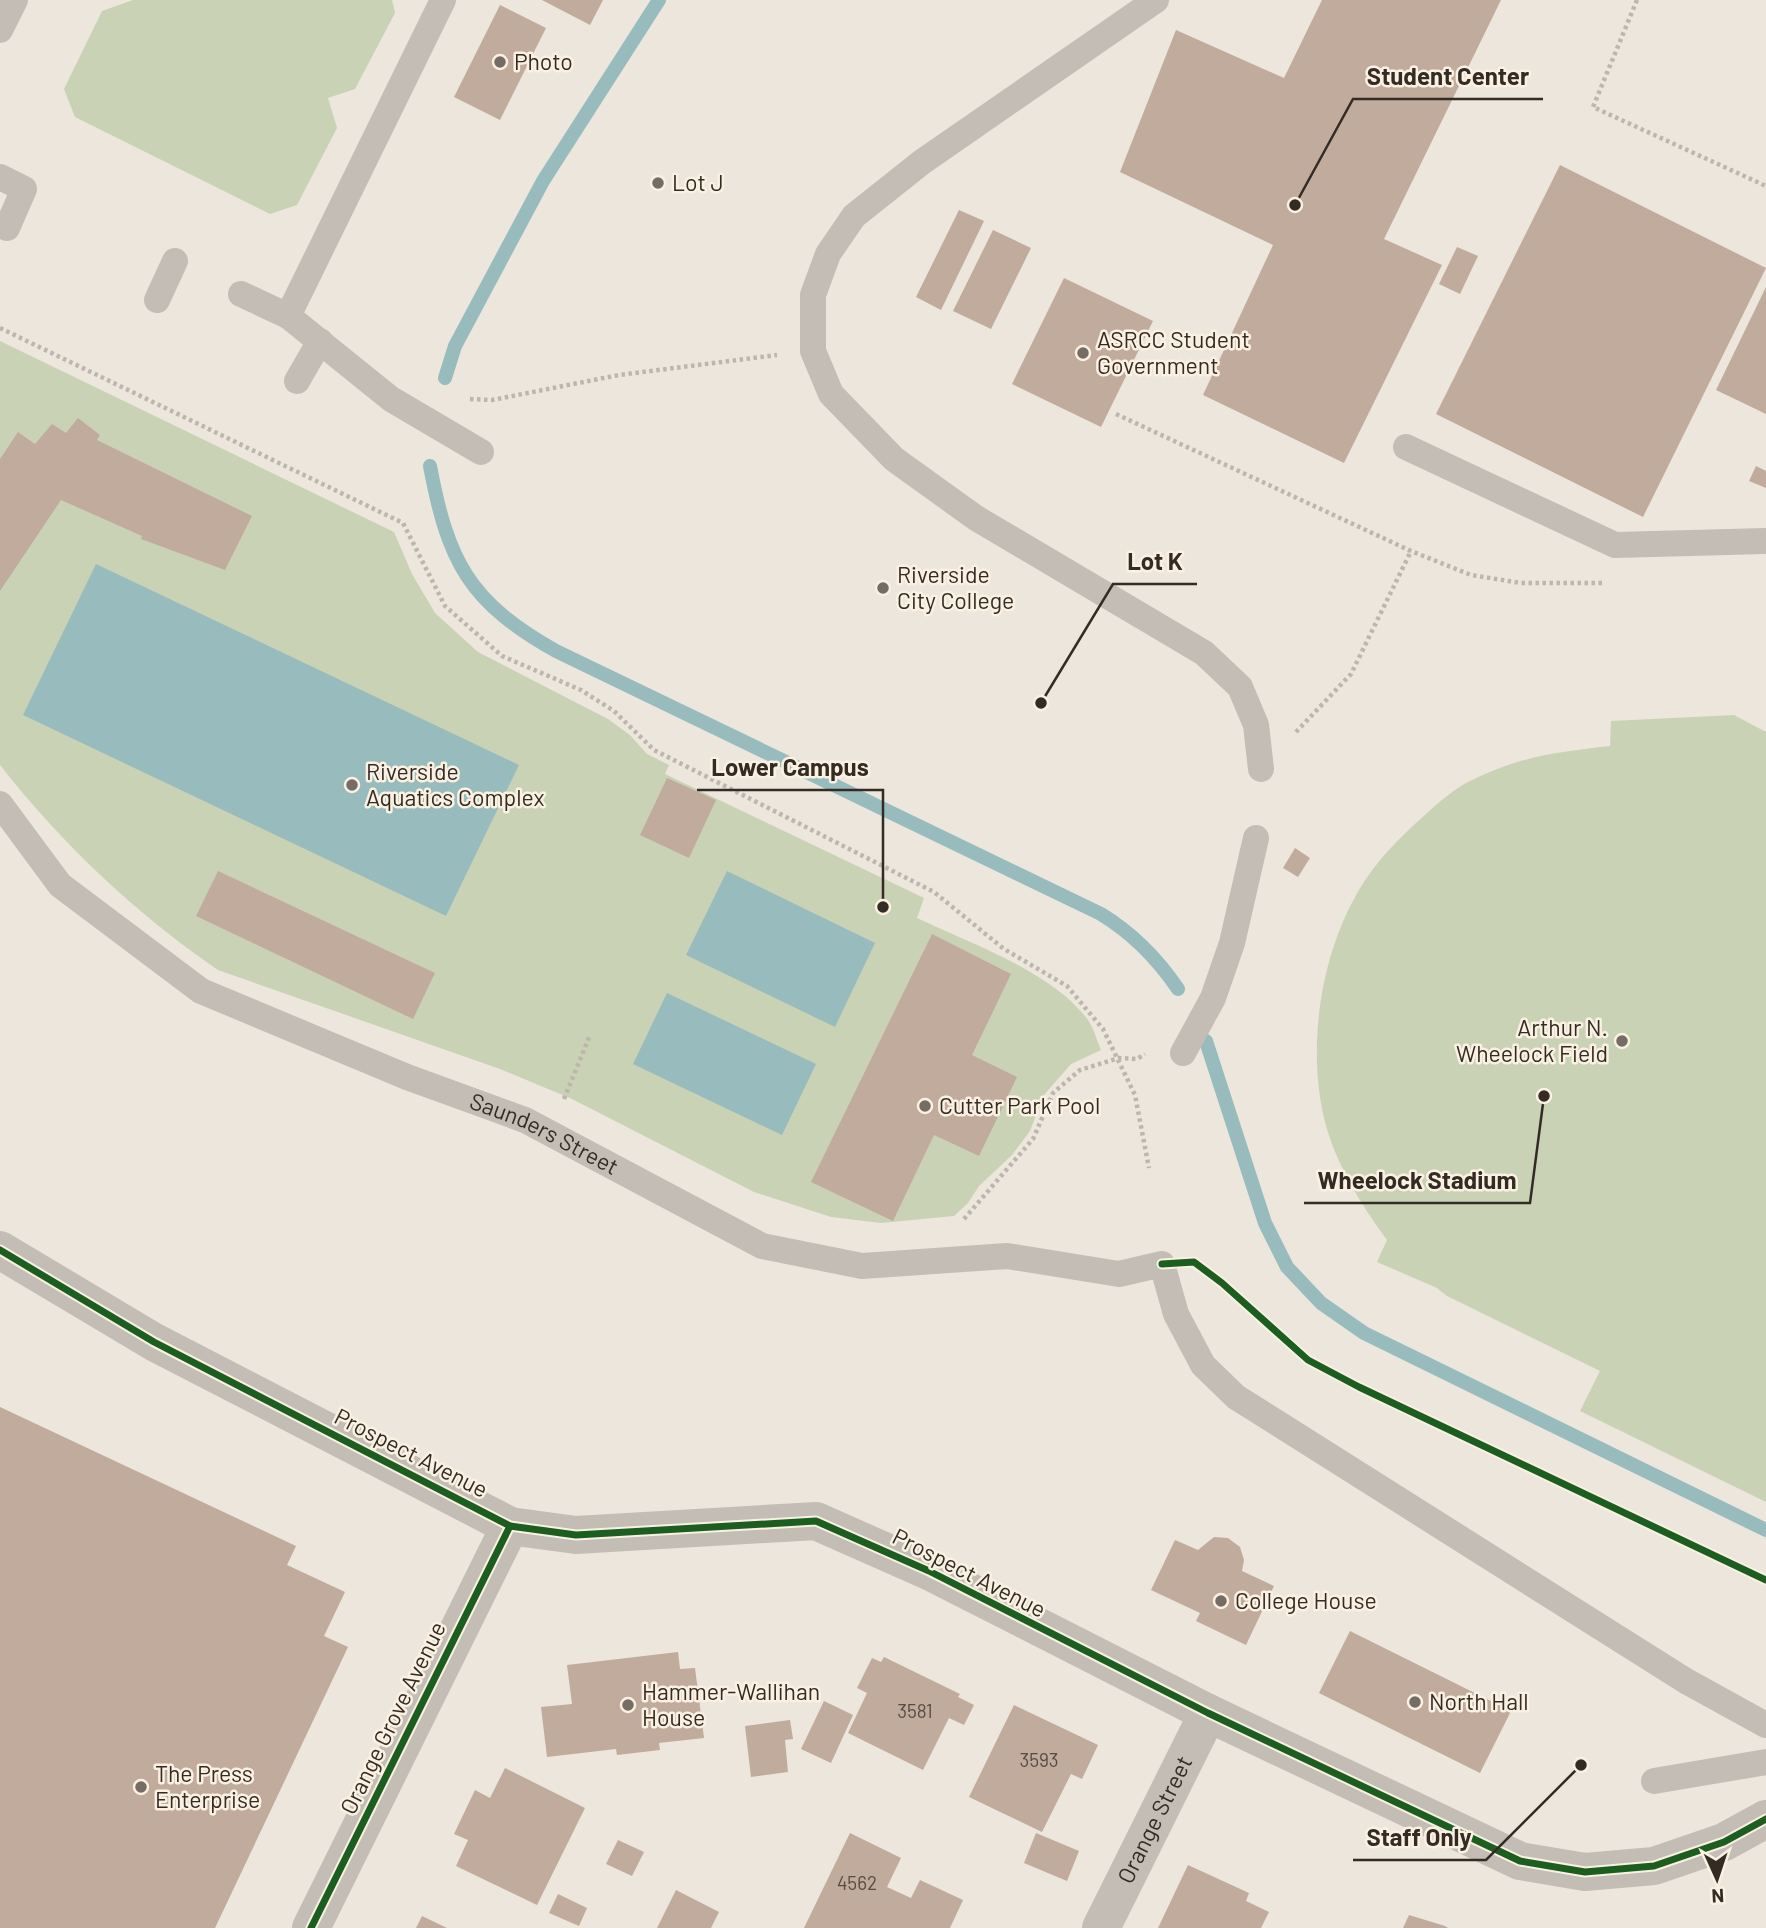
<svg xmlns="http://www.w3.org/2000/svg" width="1766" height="1928" viewBox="0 0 1766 1928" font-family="Barlow,sans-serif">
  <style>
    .green { fill: #cad2b6 }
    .water { fill: #98bbbd }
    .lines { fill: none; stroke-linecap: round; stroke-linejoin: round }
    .stream { stroke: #98bbbd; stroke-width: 14 }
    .building { fill: #c1ab9d }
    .path { stroke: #bdb6ae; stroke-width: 4.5; stroke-dasharray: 3.5 3.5; stroke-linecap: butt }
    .lane { stroke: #c4bdb6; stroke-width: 26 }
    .street { stroke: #c4bdb6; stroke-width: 38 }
    .cycleway-casing { stroke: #faf1e2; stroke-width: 11 }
    .cycleway { stroke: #1b5e20; stroke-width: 7 }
    .poi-dot { fill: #746c65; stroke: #faf1e2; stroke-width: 2.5 }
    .labels { text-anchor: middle; stroke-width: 5; stroke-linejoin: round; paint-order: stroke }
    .number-label { font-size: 19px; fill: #574b43 }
    .poi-label { font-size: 23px; fill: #342b25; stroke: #faf1e2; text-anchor: start }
    .street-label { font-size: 23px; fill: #342b25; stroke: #faf1e2 }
    .leader { fill: none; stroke: #342b25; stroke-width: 2.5 }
    .callout-dot { fill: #342b25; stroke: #faf1e2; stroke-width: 2.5 }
    .callout-label { font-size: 24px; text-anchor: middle; font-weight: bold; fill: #342b25; stroke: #faf1e2; stroke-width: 5; stroke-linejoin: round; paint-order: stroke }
  </style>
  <rect width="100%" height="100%" fill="#ece6dc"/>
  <g class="green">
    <polygon points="133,0 392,0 395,13 355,89 328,98 337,128 297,205 270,214 75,117 64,89 102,11"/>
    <path d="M0,341L394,532L412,574L435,613L478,652L608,719L630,735L647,754L669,765L665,774L924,898L917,918C971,944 1052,971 1088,1020C1094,1029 1097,1041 1101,1050L1071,1064L1044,1095L1030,1131L1012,1155L979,1186L968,1203L954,1216L881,1223L831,1217L754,1192L572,1099L500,1069L218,970C136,914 61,843 0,765Z"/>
    <path d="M1734,715L1766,732V1502L1580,1411L1600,1371L1447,1296L1437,1288L1377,1262L1387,1240C1360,1203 1335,1163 1324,1118C1307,1045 1321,954 1359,890C1376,861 1400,837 1425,815C1439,802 1455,788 1472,780C1521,756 1558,752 1610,746L1611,721Z"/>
  </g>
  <g class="water">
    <polygon points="96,564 519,765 446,916 23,715"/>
    <polygon points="727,871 875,943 835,1027 686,955"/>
    <polygon points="667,993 816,1064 782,1135 633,1064"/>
  </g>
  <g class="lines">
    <g class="stream">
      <polyline points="445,378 455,346 543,181 659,0"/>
      <path d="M430,466C448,562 469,602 556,651L1101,914C1132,933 1157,958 1178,989"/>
      <polyline points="1206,1041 1265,1223 1287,1267 1321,1303 1364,1333 1766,1530"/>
    </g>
  </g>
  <g class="building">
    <polygon points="542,0 603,0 590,25"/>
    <polygon points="1322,0 1501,0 1384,239 1442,265 1344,463 1203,395 1273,245 1120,172 1176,30 1284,78"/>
    <polygon points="500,5 546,28 500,120 454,97"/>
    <polygon points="1560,165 1766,268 1643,517 1436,414"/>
    <polygon points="959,210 984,221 941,310 916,297"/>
    <polygon points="993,230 1031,248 991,329 953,311"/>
    <polygon points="1457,247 1478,256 1460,294 1439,284"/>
    <polygon points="1064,278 1153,321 1101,427 1012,384"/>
    <polygon points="1766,287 1766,414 1716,390"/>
    <polygon points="78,418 100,435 97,440 252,516 225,570 141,539 142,536 61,500 0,591 0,459 18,432 35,444 52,424 66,433"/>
    <polygon points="1756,466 1766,471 1766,488 1749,481"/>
    <polygon points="667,778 716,800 689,858 640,835"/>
    <polygon points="1295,848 1310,858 1298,877 1283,868"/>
    <polygon points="218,871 435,973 413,1019 196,916"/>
    <polygon points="932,934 1011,974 972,1055 1017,1077 979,1156 934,1135 893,1221 811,1182"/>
    <polygon points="0,1407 296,1546 287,1565 345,1592 324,1636 348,1647 215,1928 0,1928"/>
    <polygon points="1214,1537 1228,1538 1240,1547 1244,1560 1242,1571 1274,1586 1246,1645 1196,1621 1200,1613 1151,1590 1175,1540 1198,1550"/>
    <polygon points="1350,1631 1511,1711 1480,1773 1319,1693"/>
    <polygon points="678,1652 680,1669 695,1668 704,1738 659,1743 660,1750 617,1755 616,1749 547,1757 541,1707 572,1704 567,1665"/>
    <polygon points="884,1657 960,1694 958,1697 974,1705 964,1725 949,1718 923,1770 848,1733 867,1693 857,1688 872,1658 881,1662"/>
    <polygon points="824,1701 853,1715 831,1763 801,1749"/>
    <polygon points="1014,1705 1098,1745 1082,1779 1071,1774 1042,1832 969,1797"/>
    <polygon points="790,1720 793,1739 785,1740 788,1772 751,1777 745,1726"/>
    <polygon points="505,1768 585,1808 537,1905 456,1866 468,1840 454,1834 475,1790 490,1798"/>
    <polygon points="850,1833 901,1858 887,1887 911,1898 920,1880 963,1900 950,1928 804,1928"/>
    <polygon points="1036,1833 1079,1851 1067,1881 1024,1863"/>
    <polygon points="618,1840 644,1852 632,1876 606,1864"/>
    <polygon points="1188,1865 1249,1893 1246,1901 1269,1912 1261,1928 1158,1928"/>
    <polygon points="676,1890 719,1912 711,1928 657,1928"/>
    <polygon points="558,1894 587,1908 579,1926 549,1913"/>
    <polygon points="1409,1915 1445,1926 1448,1928 1403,1928"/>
    <polygon points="422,1916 447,1928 416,1928"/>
  </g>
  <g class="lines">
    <g class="path">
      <polyline points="1637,0 1593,107 1766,186"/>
      <polyline points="0,328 403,523 445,606 502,656 581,690 614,711 654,750 934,892 1004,949 1067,986 1103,1029 1135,1095 1149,1168"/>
      <polyline points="470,399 492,400 619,375 777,355"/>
      <polyline points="1116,414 1411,551 1471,575 1521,583 1603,583"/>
      <polyline points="1296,732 1351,674 1411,551"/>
      <polyline points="564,1099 590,1035"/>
      <polyline points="964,1219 1033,1139 1053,1093 1080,1070 1119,1058 1137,1059 1145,1054"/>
    </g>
    <g class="lane">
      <polyline points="1156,0 922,162 854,216 828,254 813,295 813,351 831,394 894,459 976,518 1204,653 1240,687 1256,725 1261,769"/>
      <polyline points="0,30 15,0"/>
      <polyline points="0,177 24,189 7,228"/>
      <polyline points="241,294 288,316 391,399 481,452"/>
      <polyline points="157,300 175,261"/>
      <polyline points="288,316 443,0"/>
      <polyline points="297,381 320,341"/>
      <polyline points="1406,447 1615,545 1766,541"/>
      <path id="s1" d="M0,804L60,885L201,991L407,1077L525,1120L762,1246L862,1266L1007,1256L1119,1274L1162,1264L1176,1314L1203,1365L1236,1397L1686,1681L1766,1725"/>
      <polyline points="1183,1053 1213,998 1232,943 1256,838"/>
      <polyline points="1654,1781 1766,1762"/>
    </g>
    <g class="street">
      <polyline points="0,1250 154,1342 510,1526 576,1535 816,1521 929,1571 1208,1713 1520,1861 1585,1872 1654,1866 1724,1842 1766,1819"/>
      <polyline points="311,1928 510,1526"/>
      <path id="s2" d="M1101,1928L1208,1713"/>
    </g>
    <g class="cycleway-casing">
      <g id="cycleway">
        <polyline points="0,1250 154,1342 510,1526 576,1535 816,1521 929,1571 1208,1713 1520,1861 1585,1872 1654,1866 1724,1842 1766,1819"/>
        <polyline points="1162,1264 1194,1262 1222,1283 1308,1360 1359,1387 1766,1580"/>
        <polyline points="311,1928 510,1526"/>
      </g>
    </g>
    <use href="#cycleway" class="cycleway"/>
  </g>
  <g class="poi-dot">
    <circle cx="500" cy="62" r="7"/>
    <circle cx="658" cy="183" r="7"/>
    <circle cx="1083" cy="353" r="7"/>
    <circle cx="883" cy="588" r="7"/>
    <circle cx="352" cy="785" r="7"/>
    <circle cx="1622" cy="1041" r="7"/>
    <circle cx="925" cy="1106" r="7"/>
    <circle cx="1221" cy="1601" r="7"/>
    <circle cx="1415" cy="1702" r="7"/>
    <circle cx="628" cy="1705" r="7"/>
    <circle cx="141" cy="1787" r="7"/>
  </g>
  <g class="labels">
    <g class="number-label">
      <text x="915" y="1718">3581</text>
      <text x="1039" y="1767">3593</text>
      <text x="857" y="1890">4562</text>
    </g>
    <g class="poi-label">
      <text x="514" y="70">Photo</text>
      <text x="672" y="191">Lot J</text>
      <text x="1097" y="348">ASRCC Student<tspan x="1097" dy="26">Government</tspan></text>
      <text x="897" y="583">Riverside<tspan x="897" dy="26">City College</tspan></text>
      <text x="366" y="780">Riverside<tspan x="366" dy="26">Aquatics Complex</tspan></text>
      <text x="1608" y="1036" text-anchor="end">Arthur N.<tspan x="1608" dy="26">Wheelock Field</tspan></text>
      <text x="939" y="1114">Cutter Park Pool</text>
      <text x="1235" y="1609">College House</text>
      <text x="642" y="1700">Hammer-Wallihan<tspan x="642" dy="26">House</tspan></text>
      <text x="1429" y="1710">North Hall</text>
      <text x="155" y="1782">The Press<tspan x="155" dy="26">Enterprise</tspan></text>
    </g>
    <g class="street-label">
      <text dy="8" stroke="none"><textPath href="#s1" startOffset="649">Saunders Street</textPath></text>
      <text transform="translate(411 1453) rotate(27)" y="8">Prospect Avenue</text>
      <text transform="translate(969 1573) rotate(27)" y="8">Prospect Avenue</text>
      <text transform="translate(393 1718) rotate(-64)" y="8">Orange Grove Avenue</text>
      <text dy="8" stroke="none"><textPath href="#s2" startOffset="121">Orange Street</textPath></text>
    </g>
  </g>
  <path class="leader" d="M1295 205L1353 99H1543M1041 703L1113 584H1197M883 907L883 790H697M1544 1096L1530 1203H1304M1581 1765L1486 1860H1353"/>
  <g class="callout-dot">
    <circle cx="1295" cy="205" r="7"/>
    <circle cx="1041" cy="703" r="7"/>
    <circle cx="883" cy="907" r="7"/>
    <circle cx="1544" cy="1096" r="7"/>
    <circle cx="1581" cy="1765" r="7"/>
  </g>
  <g class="callout-label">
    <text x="1448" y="85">Student Center</text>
    <text x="1155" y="570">Lot K</text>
    <text x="790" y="776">Lower Campus</text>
    <text x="1417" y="1189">Wheelock Stadium</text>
    <text x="1419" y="1846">Staff Only</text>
  </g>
  <g transform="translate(1717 1879) rotate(177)" stroke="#faf1e2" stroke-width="5" paint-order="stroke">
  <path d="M0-5L12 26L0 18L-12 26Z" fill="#342b25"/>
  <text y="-10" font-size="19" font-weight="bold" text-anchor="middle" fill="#342b25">N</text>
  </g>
</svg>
